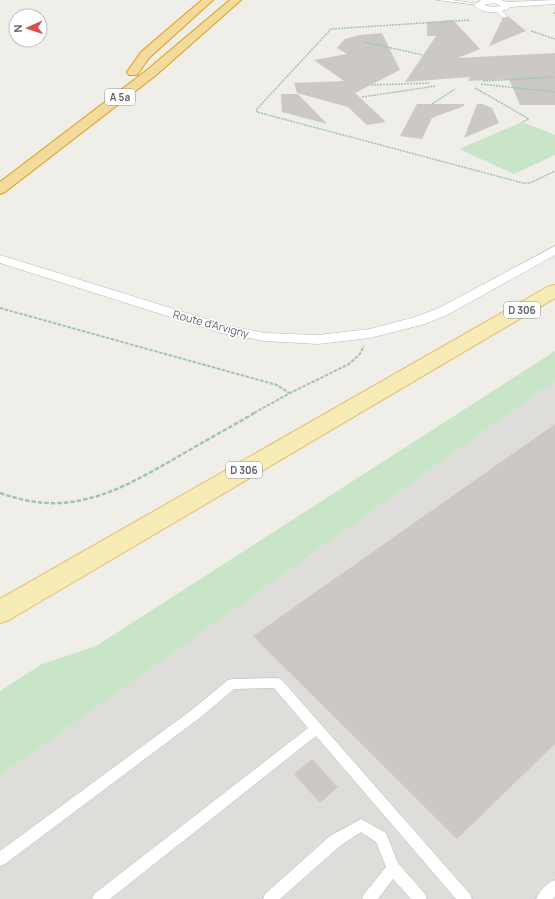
<svg xmlns="http://www.w3.org/2000/svg" width="555" height="899" viewBox="0 0 555 899" font-family="Manrope,sans-serif">
  <style>
    .industrial { fill: #dfddda }
    .green { fill: #c9e5c8 }
    .building { fill: #ccc9c5 }
    .lines { fill: none; stroke-linecap: round; stroke-linejoin: round }
    .service-casing { stroke: #b5b8bb; stroke-width: 1 }
    .minor-casing { stroke: #b5b8bb; stroke-width: 1 }
    .primary-casing { stroke: #e4c06d; stroke-width: 2 }
    .motorway-casing { stroke: #e19d17; stroke-width: 2 }
    .path-far2 { stroke: #a1c5ab; stroke-width: 1.5; stroke-dasharray: 2 1; stroke-linecap: butt }
    .path-far1 { stroke: #a1c5ab; stroke-width: 2; stroke-dasharray: 3.5 1.5; stroke-linecap: butt }
    .path { stroke: #a1c5ab; stroke-width: 2.5; stroke-dasharray: 4.5 2; stroke-linecap: butt }
    .service { fill: #fff; fill-rule: evenodd }
    .minor { fill: #fff; fill-rule: evenodd }
    .primary { fill: #f7ebb6; fill-rule: evenodd }
    .motorway { fill: #f3db9d; fill-rule: evenodd }
    .labels { text-anchor: middle; stroke-width: 3; stroke-linejoin: round; paint-order: stroke }
    .shield { fill: #fff; stroke: #909295; stroke-width: 1 }
    .shield-label { font-size: 10px; font-weight: bold; fill: #606367 }
    .street-label { font-size: 11px; fill: #606367; stroke: #fff }
  </style>
  <rect width="100%" height="100%" fill="#f0eee9"/>
  <polygon class="industrial" points="555,381 555,899 0,899 0,776"/>
  <g class="green">
    <polygon points="522,122 555,135 555,155 514,174 459,149"/>
    <polygon points="555,351 555,381 0,776 0,691 42,664 96,646"/>
  </g>
  <g class="building">
    <polygon points="508,16 526,31 489,46 503,18 507,18"/>
    <polygon points="453,20 480,49 458,58 555,53 555,105 520,105 509,79 468,81 470,77 405,82 436,36 427,36 427,22"/>
    <polygon points="382,33 400,70 355,93 386,122 367,125 348,107 297,93 294,83 344,81 314,60 347,54 337,48 345,39 359,35"/>
    <polygon points="281,94 298,94 327,124 282,112"/>
    <polygon points="417,104 464,104 464,106 432,118 422,139 400,136"/>
    <polygon points="477,104 482,104 492,108 499,123 464,138"/>
    <polygon points="555,424 555,744 457,839 253,636"/>
    <polygon points="312,759 338,787 320,803 294,774"/>
  </g>
  <g class="lines">
    <g class="service-casing">
      <g id="service">
        <polygon points="437,0 452,0 480,4 478,5"/>
        <polygon points="496,9 500,9 506,15 506,17 502,17 496,11"/>
        <polygon points="277,678 281,679 470,894 472,899 456,899 316,736 110,899 92,899 94,894 308,728 274,688 234,689 201,717 5,864 0,866 0,851 193,709 228,680 232,679"/>
        <polygon points="361,819 386,833 398,863 425,894 427,899 411,899 393,879 378,899 362,899 364,894 386,867 376,842 361,832 340,846 280,899 263,899 265,894 330,836"/>
        <path d="M555,880V897L553,899H536C539,891 547,883 555,880Z"/>
      </g>
    </g>
    <g class="minor-casing">
      <g id="minor">
        <path d="M481,0H501L507,2L555,0V4L510,7C501,15 482,14 474,5ZM494,3L501,6L492,7L484,5Z"/>
        <polygon points="555,246 555,255 449,314 425,324 370,338 318,344 265,341 221,333 0,263 0,255 229,326 265,333 318,335 370,329 415,317 439,308"/>
      </g>
    </g>
    <g class="primary-casing">
      <polygon id="primary" points="555,285 555,298 9,620 0,623 0,599 549,286"/>
    </g>
    <g class="motorway-casing">
      <g id="motorway">
        <polygon points="202,0 213,0 149,58 137,75 129,75 127,72 141,52"/>
        <polygon points="230,0 241,0 155,76 5,192 0,194 0,182 147,70"/>
      </g>
    </g>
    <g class="path-far2">
      <polyline points="553,13 555,13"/>
      <polyline points="469,20 331,29 256,110 257,112 523,183 530,183 555,171"/>
      <polyline points="531,31 555,39"/>
      <polyline points="364,42 423,55"/>
      <polyline points="483,81 555,77"/>
      <polyline points="481,84 555,92"/>
      <polyline points="371,85 429,83"/>
      <polyline points="475,88 529,119 522,122"/>
      <polyline points="362,97 436,86"/>
      <polyline points="432,104 455,89"/>
    </g>
    <g class="path-far1">
      <polyline points="0,308 277,385 289,393"/>
      <polyline points="254,413 290,393 349,364 360,354 364,346"/>
    </g>
    <path class="path" d="M0,493C26,502 50,506 77,501C112,495 144,476 174,459C201,443 229,428 256,412"/>
    <use href="#service" class="service"/>
    <use href="#minor" class="minor"/>
    <use href="#primary" class="primary"/>
    <use href="#motorway" class="motorway"/>
  </g>
  <g class="labels">
    <g class="shield">
      <rect x="105" y="89" width="30" height="16" rx="3"/>
      <rect x="504" y="302" width="36" height="16" rx="3"/>
      <rect x="226" y="462" width="36" height="16" rx="3"/>
    </g>
    <g class="shield-label">
      <text x="120" y="101">A 5a</text>
      <text x="522" y="314">D 306</text>
      <text x="244" y="474">D 306</text>
    </g>
    <g class="street-label">
      <text transform="translate(211 324) rotate(15)" y="4">Route d'Arvigny</text>
    </g>
  </g>
  <g transform="translate(28 28) rotate(267)"><circle r="19" fill="#ffffff" stroke="#bfc1c2"/>
  <path d="M0-3L7 15L0 10L-7 15Z" fill="#d94e46"/>
  <text y="-6" font-size="11" font-weight="bold" text-anchor="middle" fill="#606367">N</text>
  </g>
</svg>
